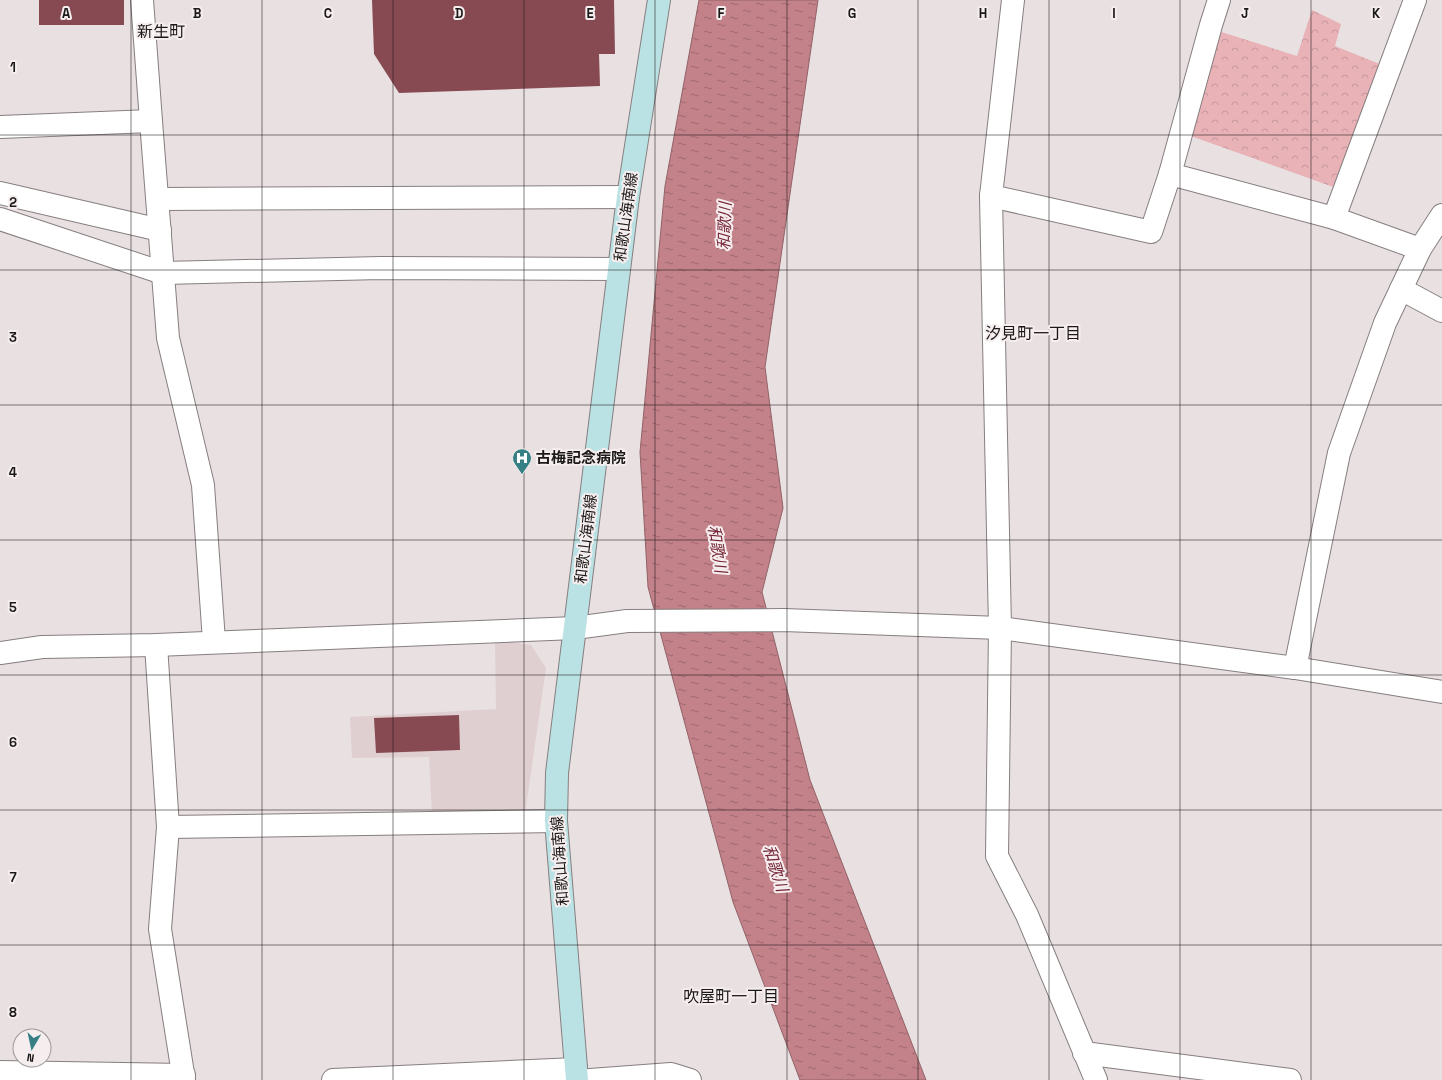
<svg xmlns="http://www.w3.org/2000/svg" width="1442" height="1080" viewBox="0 0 1442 1080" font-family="'Space Grotesk','Noto Sans JP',sans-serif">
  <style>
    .built { fill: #e0cfd0 }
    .park { fill: url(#park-crowns) }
    .water { fill: url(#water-ripples); stroke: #916267 }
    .building { fill: #874a53 }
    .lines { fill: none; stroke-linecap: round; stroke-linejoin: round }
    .minor-casing { stroke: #867e7f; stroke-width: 24 }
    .secondary-casing { stroke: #867e7f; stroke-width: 24 }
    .minor { stroke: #fff; stroke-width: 22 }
    .secondary { stroke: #bae2e4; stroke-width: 22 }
    .grid { fill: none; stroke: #1b1818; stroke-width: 1; stroke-opacity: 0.55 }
    .labels { text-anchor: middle; stroke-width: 4; stroke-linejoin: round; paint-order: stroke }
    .street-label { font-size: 15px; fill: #1b1818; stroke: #f6eeee }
    .poi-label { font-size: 15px; font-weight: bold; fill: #1b1818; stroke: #f6eeee; text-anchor: start }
    .neighbourhood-label { font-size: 16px; fill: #1b1818; stroke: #f6eeee }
    .water-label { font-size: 16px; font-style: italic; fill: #752535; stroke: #f6eeee }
    .grid-label { font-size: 13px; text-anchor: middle; font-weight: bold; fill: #1b1818; stroke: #f6eeee; stroke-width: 4; stroke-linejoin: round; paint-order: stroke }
  </style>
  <defs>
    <pattern id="park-crowns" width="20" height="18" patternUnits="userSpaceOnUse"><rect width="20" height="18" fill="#e8b2b7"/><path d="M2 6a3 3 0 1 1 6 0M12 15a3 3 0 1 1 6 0" fill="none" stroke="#c6989d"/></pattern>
    <pattern id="water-ripples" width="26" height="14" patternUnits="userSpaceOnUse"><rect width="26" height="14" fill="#c38189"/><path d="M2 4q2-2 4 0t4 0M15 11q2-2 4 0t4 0" fill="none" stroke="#9e696f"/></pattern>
  </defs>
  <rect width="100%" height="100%" fill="#e9e0e1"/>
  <polygon class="built" points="495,640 531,645 546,668 525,814 432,815 429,757 352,758 350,717 496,709"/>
  <polygon class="park" points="1312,10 1341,24 1335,46 1382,65 1336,188 1188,135 1215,30 1297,56"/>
  <polygon class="water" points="699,0 818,0 765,367 783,508 762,592 810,780 926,1080 800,1080 733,902 648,587 640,452 665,186"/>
  <g class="building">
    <rect x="39" y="0" width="85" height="25"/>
    <polygon points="372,0 614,0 615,54 599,54 600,86 399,93 374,54"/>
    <polygon points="459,715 460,750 376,753 374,718"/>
  </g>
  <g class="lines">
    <g class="minor-casing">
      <g id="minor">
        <polyline points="142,0 151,121"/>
        <polyline points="1013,0 991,196 1000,628 997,856 1027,915 1096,1080"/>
        <polyline points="1219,0 1211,25 1170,174 1334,218 1420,249"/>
        <polyline points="0,127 151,121 168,338 203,485 214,641"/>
        <polyline points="0,193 160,230"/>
        <polyline points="991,196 1151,232 1170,174"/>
        <polyline points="158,199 628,197"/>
        <polyline points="1334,218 1415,0"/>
        <polyline points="0,219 163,273 381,268 619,269"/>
        <polyline points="1401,289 1442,311"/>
        <polyline points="156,645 168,827 160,929 184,1080"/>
        <polyline points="0,653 42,647 156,645 575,628 627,621 784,620 1000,628 1295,668 1442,692"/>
        <polyline points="1295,668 1339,453 1385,323 1420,249 1442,215"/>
        <polyline points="168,827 556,821"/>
        <polyline points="1084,1053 1290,1080"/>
        <polyline points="0,1072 184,1075"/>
        <polyline points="333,1080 576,1069"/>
        <polyline points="590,1080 671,1074 690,1080"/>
      </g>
    </g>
    <g class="secondary-casing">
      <polyline id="secondary" points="577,1080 556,821 557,773 628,197 659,0"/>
    </g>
    <use href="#minor" class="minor"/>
    <use href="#secondary" class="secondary"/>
  </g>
  <path class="grid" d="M131,0V1080M262,0V1080M393,0V1080M524,0V1080M655,0V1080M787,0V1080M918,0V1080M1049,0V1080M1180,0V1080M1311,0V1080M0,135H1442M0,270H1442M0,405H1442M0,540H1442M0,675H1442M0,810H1442M0,945H1442"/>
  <defs>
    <g id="hospital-pin" transform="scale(1)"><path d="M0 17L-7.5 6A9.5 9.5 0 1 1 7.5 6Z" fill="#367f84" stroke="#f6eeee"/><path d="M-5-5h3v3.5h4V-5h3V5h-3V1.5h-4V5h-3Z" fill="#fff"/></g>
  </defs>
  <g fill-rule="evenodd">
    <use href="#hospital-pin" x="522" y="458"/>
  </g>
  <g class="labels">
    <g class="street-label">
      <text transform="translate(626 217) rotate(-82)" y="5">和歌山海南線</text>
      <text transform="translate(586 539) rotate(-83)" y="5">和歌山海南線</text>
      <text transform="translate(560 861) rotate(-94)" y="5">和歌山海南線</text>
    </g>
    <g class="poi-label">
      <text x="536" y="463">古梅記念病院</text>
    </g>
    <g class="neighbourhood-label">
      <text x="161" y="37">新生町</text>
      <text x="1033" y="339">汐見町一丁目</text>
      <text x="731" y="1002">吹屋町一丁目</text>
    </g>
    <g class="water-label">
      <text transform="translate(724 226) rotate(-88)" y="6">和歌川</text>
      <text transform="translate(718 549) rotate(81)" y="6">和歌川</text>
      <text transform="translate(776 868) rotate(72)" y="6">和歌川</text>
    </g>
  </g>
  <g class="grid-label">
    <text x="66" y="18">A</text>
    <text x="197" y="18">B</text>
    <text x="328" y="18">C</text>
    <text x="459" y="18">D</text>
    <text x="590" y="18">E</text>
    <text x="721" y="18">F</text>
    <text x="852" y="18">G</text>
    <text x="983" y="18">H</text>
    <text x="1114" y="18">I</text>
    <text x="1245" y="18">J</text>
    <text x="1376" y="18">K</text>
    <text x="13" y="72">1</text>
    <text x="13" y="207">2</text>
    <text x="13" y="342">3</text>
    <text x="13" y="477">4</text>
    <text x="13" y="612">5</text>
    <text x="13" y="747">6</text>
    <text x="13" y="882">7</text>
    <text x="13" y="1017">8</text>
  </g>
  <g transform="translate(32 1048) rotate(189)"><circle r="19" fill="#f6eeee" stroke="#9e9898"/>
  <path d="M0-3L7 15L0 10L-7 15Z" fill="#367f84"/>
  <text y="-6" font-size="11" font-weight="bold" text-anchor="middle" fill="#1b1818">N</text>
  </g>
</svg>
